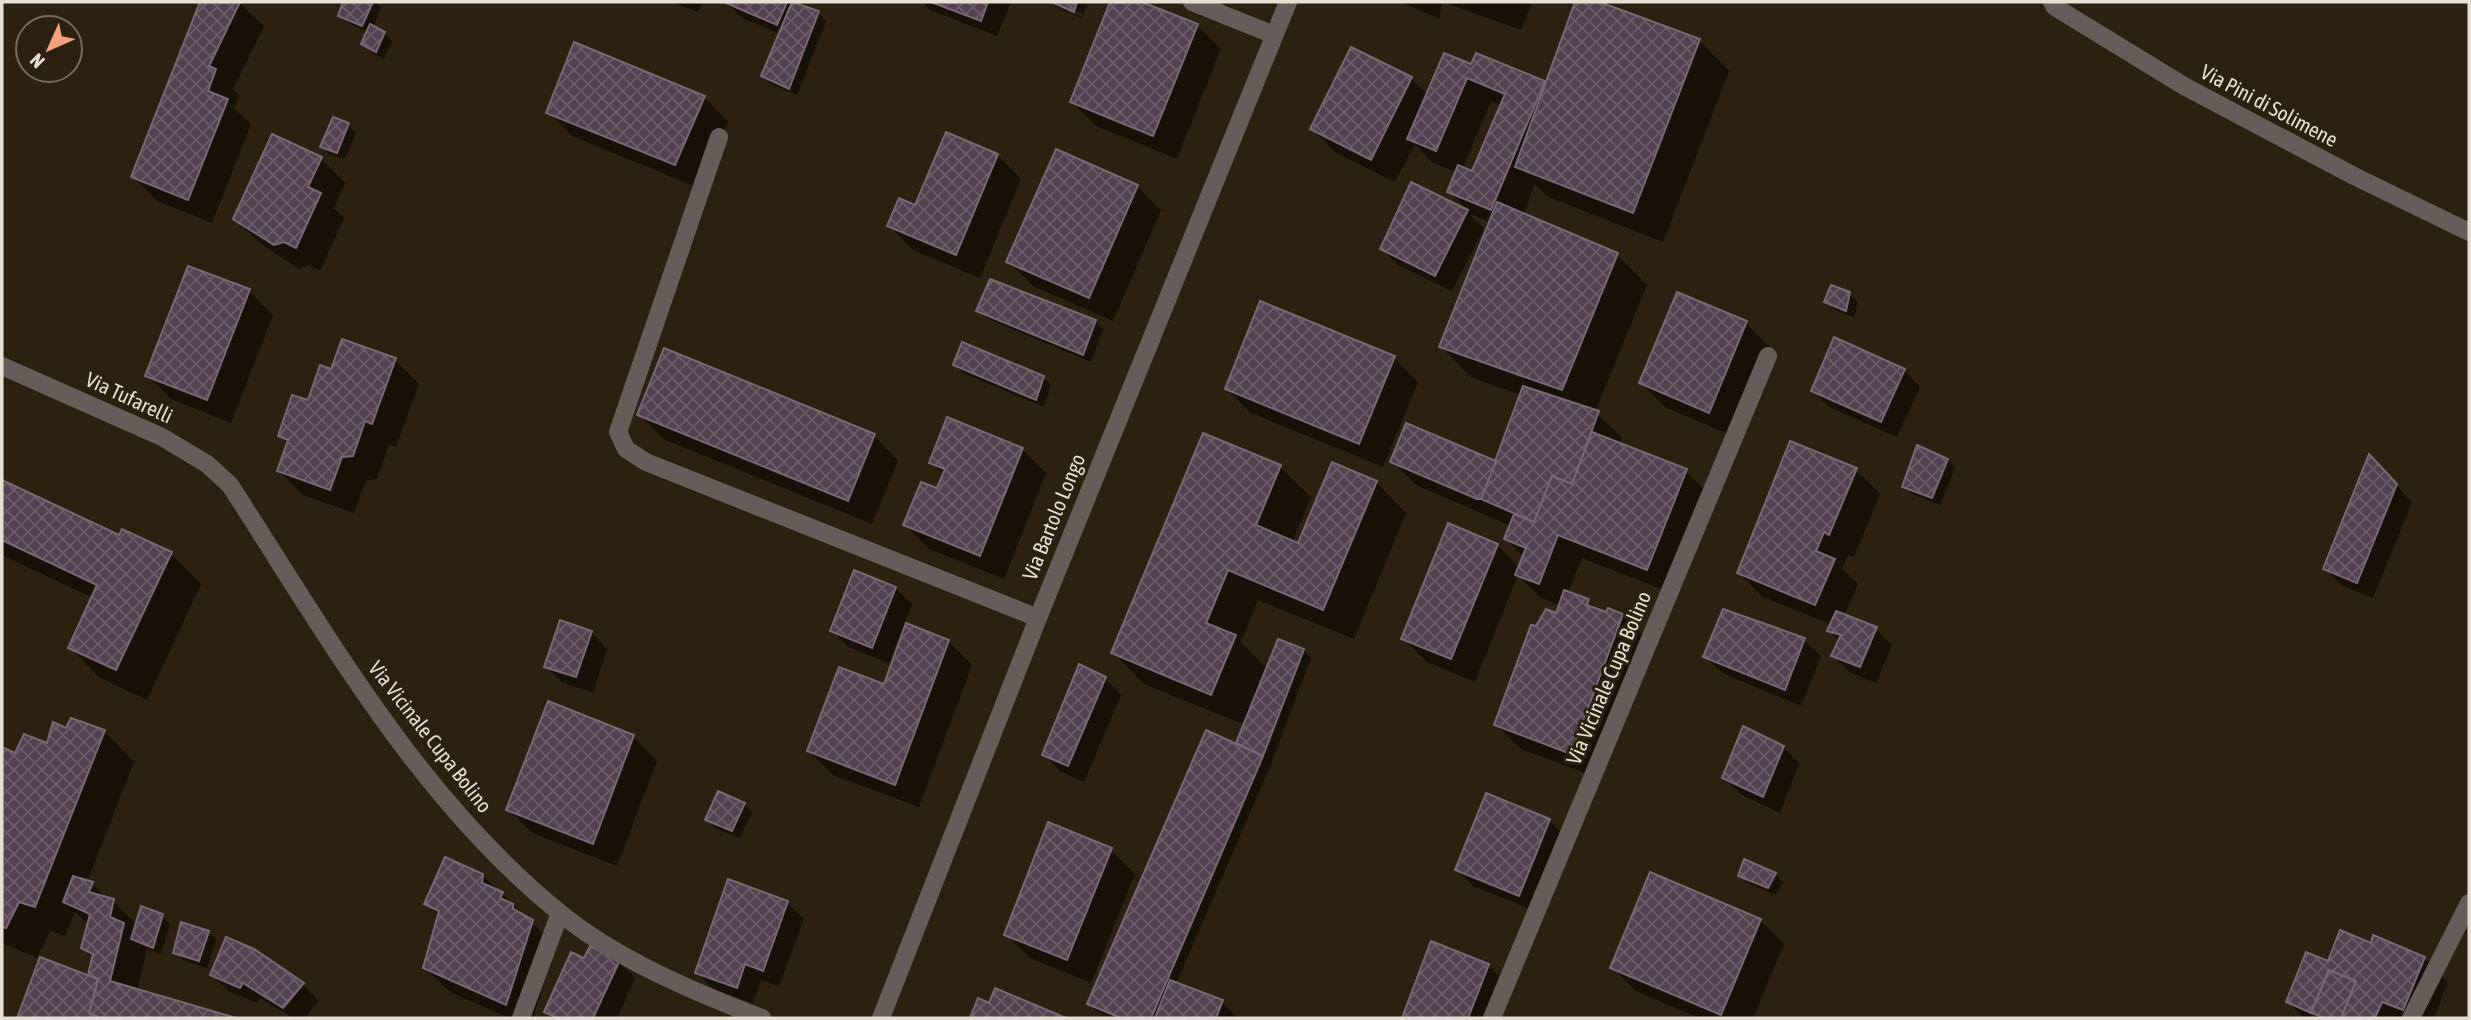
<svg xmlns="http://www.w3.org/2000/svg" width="2471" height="1020" viewBox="0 0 2471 1020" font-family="'Asap Condensed',sans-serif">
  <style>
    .shadow { fill: #0007; fill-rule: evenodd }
    .building { fill: url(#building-cross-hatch); stroke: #796776; stroke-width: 2 }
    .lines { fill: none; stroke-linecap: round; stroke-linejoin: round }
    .minor { stroke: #675c59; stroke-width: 18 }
    .labels { text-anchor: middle; stroke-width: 6; stroke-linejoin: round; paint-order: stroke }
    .street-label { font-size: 21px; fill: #e7ded4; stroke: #2c2010 }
  </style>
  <defs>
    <pattern id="building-cross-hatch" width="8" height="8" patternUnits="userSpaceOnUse" patternTransform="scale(1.75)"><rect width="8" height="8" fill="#52414f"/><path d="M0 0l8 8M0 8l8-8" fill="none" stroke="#6b5c67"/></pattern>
  </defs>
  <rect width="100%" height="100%" fill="#2c2010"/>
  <g class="shadow">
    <polygon points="202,2 238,2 264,26 233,89 239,95 234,108 251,124 212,223 157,201 133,177"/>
    <polygon points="345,2 376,2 381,7 373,28 384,33 392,41 384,59 371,52 363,44 368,32 348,23 340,15"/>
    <polygon points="671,2 703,2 698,12"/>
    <polygon points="726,2 792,2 818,13 826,21 797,95 771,84 763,76 780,34 742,18"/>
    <polygon points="922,2 1011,2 997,36 930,10"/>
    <path d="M1054,2H1088L1082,18L1062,10ZM1061,4L1083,14L1081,17L1061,8Z"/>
    <polygon points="1112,2 1137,2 1197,25 1221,49 1177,159 1096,126 1072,102"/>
    <polygon points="1401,2 1442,2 1439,19 1403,3"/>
    <polygon points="1443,2 1533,2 1521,30"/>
    <path d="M1566,2H1612L1610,8L1699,40L1729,71L1663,242L1548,197L1535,184L1523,215L1617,255L1647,285L1595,412L1622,437L1620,445L1686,471L1710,495L1671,593L1582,558L1568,593L1588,601L1598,611L1622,615L1646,639L1596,777L1521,749L1496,725L1537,628L1557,615L1561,606L1541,598L1518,575L1475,682L1427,662L1403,638L1497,545L1520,568L1524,557L1506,539L1511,526L1416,485L1392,461L1497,463L1522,395L1472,378L1442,347L1490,222L1469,214L1484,228L1452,291L1398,265L1382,249L1412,185L1470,212L1449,191L1457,172L1433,163L1415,144L1395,182L1336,153L1312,129L1411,79L1428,95L1472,66L1544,83L1546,85L1576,5ZM1491,101L1502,106L1473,173L1462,169Z"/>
    <polygon points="704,97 728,121 699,188 572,136 548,112"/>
    <polygon points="348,125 356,133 345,159 330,155 322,147"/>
    <polygon points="997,155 1021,179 980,278 913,250 889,226"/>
    <polygon points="321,159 345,183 334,208 344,218 320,271 309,265 299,269 260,243 235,219"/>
    <polygon points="1137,186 1161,210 1113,321 1033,286 1009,262"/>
    <polygon points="249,291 273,315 231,423 171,399 147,375"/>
    <polygon points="1849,294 1858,302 1854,318 1834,309 1826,301"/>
    <polygon points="978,310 1095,321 1103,329 1091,362 986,318"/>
    <polygon points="1746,323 1770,347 1733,436 1665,407 1641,383"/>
    <polygon points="1394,358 1418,382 1383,467 1251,413 1227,389"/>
    <polygon points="395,360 419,384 396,447 389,444 377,479 366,480 354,513 303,495 279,471 289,445 280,436 332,371"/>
    <polygon points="955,365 1043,377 1051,385 1044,407 963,373"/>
    <polygon points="1904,370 1920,387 1897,437 1829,407 1813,390"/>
    <polygon points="639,414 874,436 898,460 872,524 663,439"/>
    <polygon points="1022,449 1046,473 1004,579 929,549 905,525 938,491 944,475 931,462"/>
    <polygon points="1947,460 1955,468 1940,505 1912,494 1904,486"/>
    <polygon points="1280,467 1311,497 1292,542 1299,545 1376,482 1406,513 1354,639 1258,600 1241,642 1268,669 1304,650 1311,658 1271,764 1176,984 1222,1002 1238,1018 1113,1018 1097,1012 1089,1004 1237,746 1245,725 1144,684 1114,653"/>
    <polygon points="1856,470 1880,494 1854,557 1848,555 1842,569 1858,584 1844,616 1876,629 1892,645 1876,683 1849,672 1833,656 1840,641 1829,630 1832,625 1763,597 1739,573"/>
    <polygon points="2385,472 2412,502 2373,598 2341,585 2325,569"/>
    <polygon points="2,482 120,538 171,554 201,584 147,700 100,678 70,647 93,598 2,555"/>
    <polygon points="895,588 912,604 889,663 848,647 832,630"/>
    <polygon points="1724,611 1804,640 1821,656 1801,706 1722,673 1705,657"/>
    <polygon points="591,632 607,649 593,693 563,683 546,666"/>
    <polygon points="948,641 972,665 919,807 833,775 809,751"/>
    <polygon points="1105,678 1121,695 1084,782 1060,771 1044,755"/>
    <polygon points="549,704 633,737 657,761 617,866 532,833 508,809"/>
    <polygon points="67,731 104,731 134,762 87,882 92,884 108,900 113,901 137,925 162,916 170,924 161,954 147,949 137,991 229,1018 19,1018 41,960 89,978 94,959 83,948 89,925 75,912 65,936 50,931 37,958 2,943 2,749 16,755 48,745"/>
    <polygon points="1783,747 1799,764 1780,813 1740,794 1724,778"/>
    <polygon points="744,804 752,812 740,838 715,828 707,820"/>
    <polygon points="1549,820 1565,837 1535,911 1473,886 1457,869"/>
    <polygon points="1111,850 1135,874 1091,983 1030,958 1006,934"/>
    <polygon points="1775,874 1783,882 1776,895 1748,883 1740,875"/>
    <polygon points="482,875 556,946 533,1018 509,1018 450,992 425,968 439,916 427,903"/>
    <polygon points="787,903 804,919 779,986 761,980 753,1003 713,989 697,972"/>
    <polygon points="1760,920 1784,944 1753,1018 1699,1018 1636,991 1612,967"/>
    <polygon points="208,932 216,940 207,968 183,960 175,952"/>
    <polygon points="1432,944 1488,965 1512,989 1501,1018 1404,1018"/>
    <polygon points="2372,945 2424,958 2448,982 2434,1018 2304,1018 2288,1002 2329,964"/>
    <polygon points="585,960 619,962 635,978 617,1018 553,1018 546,1011"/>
    <polygon points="212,974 303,984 319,1001 304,1018 293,1018 260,998 257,1003 228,991"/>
  </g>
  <g class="building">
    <polygon points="200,2 240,2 209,66 216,69 208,91 228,99 188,200 131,177"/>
    <polygon points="343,2 373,2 362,26 338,16"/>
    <polygon points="724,2 787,2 777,25"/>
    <polygon points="792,2 819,11 789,89 761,76"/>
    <polygon points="931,2 988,2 981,21"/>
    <polygon points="1052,2 1077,2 1074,12"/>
    <polygon points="1110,2 1142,2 1198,24 1153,136 1070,102"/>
    <polygon points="1575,2 1600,2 1700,39 1633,213 1515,167"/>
    <polygon points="370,24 385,32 376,52 361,44"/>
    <polygon points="574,42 705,96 675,165 546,113"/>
    <polygon points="1351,47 1412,77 1371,160 1310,129"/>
    <polygon points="1444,53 1471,64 1476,53 1545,81 1491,210 1447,192 1458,165 1472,171 1505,94 1467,78 1436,151 1407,139"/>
    <polygon points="333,117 349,123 337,153 320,147"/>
    <polygon points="946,132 998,154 956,255 887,226 899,198 915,205"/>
    <polygon points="272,134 322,157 308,187 321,193 296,248 284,242 274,245 233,219"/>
    <polygon points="1056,149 1138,185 1089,298 1006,262"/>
    <polygon points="1411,182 1468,210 1435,276 1380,249"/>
    <polygon points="1497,202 1618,253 1562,390 1439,347"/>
    <polygon points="188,266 250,289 207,400 145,376"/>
    <polygon points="990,279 1096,320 1083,355 976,311"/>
    <polygon points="1831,285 1850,292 1846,311 1824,302"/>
    <polygon points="1677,292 1747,321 1709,413 1639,383"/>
    <polygon points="1260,301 1395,356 1359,444 1225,389"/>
    <polygon points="1834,337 1905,369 1881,422 1811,391"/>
    <polygon points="342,339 396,358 372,424 365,421 353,456 342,457 330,490 277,471 288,440 278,436 292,395 308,400 320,365 331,369"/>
    <polygon points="962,342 1044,376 1036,400 953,365"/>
    <polygon points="664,348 875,434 848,501 637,415"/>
    <polygon points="1523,386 1599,411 1572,484 1552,476 1534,522 1481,499"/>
    <polygon points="947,417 1023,448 980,556 903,525 921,482 937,488 945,469 929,463"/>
    <polygon points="1406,423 1496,461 1481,499 1477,499 1390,462"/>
    <polygon points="1592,432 1687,469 1647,570 1558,535 1539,584 1515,575 1526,548 1504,539 1514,514 1534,522 1552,476 1572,484"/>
    <polygon points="1203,433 1281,465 1256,525 1298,543 1332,462 1377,481 1323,610 1228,570 1206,623 1236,635 1211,695 1111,653"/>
    <polygon points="1790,441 1857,468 1829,535 1824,532 1816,551 1835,559 1815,605 1737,573"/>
    <polygon points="1917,445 1948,459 1932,498 1902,487"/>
    <polygon points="2369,454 2397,484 2357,583 2323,569"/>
    <polygon points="2,480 119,535 122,529 172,552 116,670 68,648 97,585 2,540"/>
    <polygon points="1448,523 1498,544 1451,659 1401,639"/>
    <polygon points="854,570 896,587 872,648 830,631"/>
    <polygon points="1564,590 1589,599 1587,605 1606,612 1608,608 1623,614 1571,754 1494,725 1531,625 1536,626 1546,609 1556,613"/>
    <polygon points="1723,609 1805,638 1785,690 1703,657"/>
    <polygon points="1836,611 1877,627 1860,667 1831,656 1841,635 1827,631"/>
    <polygon points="560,620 592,631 576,677 544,667"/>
    <polygon points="906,623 949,640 895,785 807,751 839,667 884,684"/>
    <polygon points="1278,639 1304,649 1263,756 1236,743"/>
    <polygon points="1079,664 1106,677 1068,766 1042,755"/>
    <polygon points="548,701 634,735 593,844 506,810"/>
    <polygon points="71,718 105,730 35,907 19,902 6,928 2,927 2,747 15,753 24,734 47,743 53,722 66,728"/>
    <polygon points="1743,726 1784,746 1763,797 1722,778"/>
    <polygon points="1206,730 1263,756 1151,1018 1121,1018 1087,1004"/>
    <polygon points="718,791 745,803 732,831 705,820"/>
    <polygon points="1486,793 1550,819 1519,896 1455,870"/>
    <polygon points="1048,822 1112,848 1067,960 1004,935"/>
    <polygon points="445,857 483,874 482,883 503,892 500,898 513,904 513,909 533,920 506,1005 423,968 439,911 424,904"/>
    <polygon points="1744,859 1776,873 1768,888 1738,876"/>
    <polygon points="1650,872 1761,919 1721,1015 1610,968"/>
    <polygon points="73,876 93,882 89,892 114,899 110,917 124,923 110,981 236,1018 100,1018 89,1013 98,979 88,975 93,954 81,948 90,914 63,902"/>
    <polygon points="728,879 788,901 763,971 745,964 737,988 695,973"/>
    <polygon points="141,906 163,914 153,948 131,939"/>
    <polygon points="181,922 209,931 199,961 173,953"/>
    <polygon points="2340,930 2371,943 2373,935 2425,957 2403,1010 2382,1002 2375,1018 2341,1018 2356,981 2329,970 2311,1013 2286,1002 2306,952 2328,961"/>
    <polygon points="226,937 254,949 304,983 283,1008 243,983 240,988 210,975"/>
    <polygon points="1431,941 1489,964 1468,1018 1402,1018"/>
    <polygon points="590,946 620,960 593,1018 558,1018 544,1012 571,952 584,958"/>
    <polygon points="40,957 98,979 89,1013 100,1018 17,1018"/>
    <polygon points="2329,970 2356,981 2341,1018 2325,1018 2311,1013"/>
    <polygon points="1170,980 1223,1000 1216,1018 1155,1018"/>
    <polygon points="995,988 1066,1018 970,1018 978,998 989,1003"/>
  </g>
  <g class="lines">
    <g class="minor">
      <polyline points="1192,2 1274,35"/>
      <polyline points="2052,2 2055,7 2184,86 2354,176 2469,232"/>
      <polyline points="719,137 618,432 626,449 646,462 1038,618"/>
      <path d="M2,366L162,437L207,464L230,485C327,635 418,798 560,913C616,959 694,992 762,1018"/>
      <polyline points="521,1018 560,913"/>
      <polyline points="881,1018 1038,618 1288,2"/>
      <polyline points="1492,1018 1768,356"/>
      <polyline points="2411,1018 2469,903"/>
    </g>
  </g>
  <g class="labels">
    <g class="street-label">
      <text transform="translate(2269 106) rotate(28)" y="7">Via Pini di Solimene</text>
      <text transform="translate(129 398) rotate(25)" y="7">Via Tufarelli</text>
      <text transform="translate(1054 517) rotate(-68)" y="7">Via Bartolo Longo</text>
      <text transform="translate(1609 678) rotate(-67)" y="7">Via Vicinale Cupa Bolino</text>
      <text transform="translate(430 737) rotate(52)" y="7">Via Vicinale Cupa Bolino</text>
    </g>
  </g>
  <rect width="2471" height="1020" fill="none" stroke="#e7ded4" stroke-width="7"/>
  <g transform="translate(49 49) rotate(225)"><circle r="33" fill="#2c2010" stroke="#776c5e" stroke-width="2"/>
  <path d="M0-5L12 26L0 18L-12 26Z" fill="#f2a07f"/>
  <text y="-10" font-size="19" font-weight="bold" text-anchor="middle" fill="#e7ded4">N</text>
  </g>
</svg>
